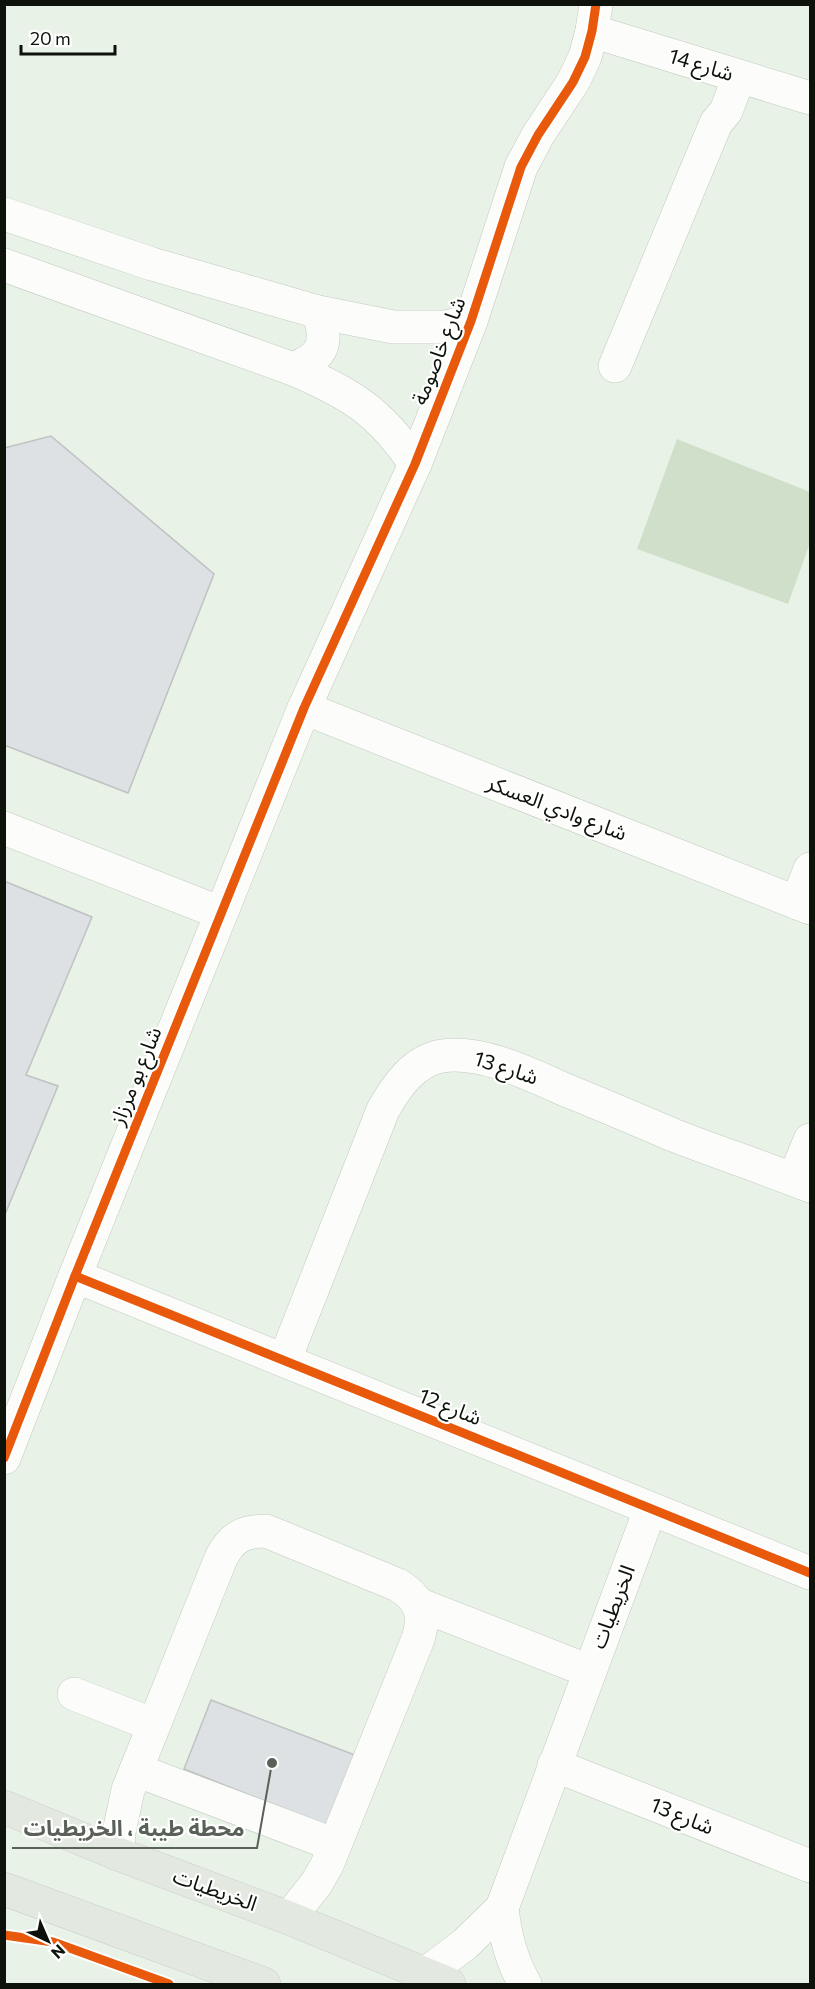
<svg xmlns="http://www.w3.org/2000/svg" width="815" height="1989" viewBox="0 0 815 1989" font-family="Commissioner,'Noto Sans Arabic',sans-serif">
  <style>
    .green { fill: #d0dfc9 }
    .building { fill: #dde1e4; stroke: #bfc2c2; stroke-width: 1.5 }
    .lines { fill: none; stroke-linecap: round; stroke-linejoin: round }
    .minor-casing { stroke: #c2cac0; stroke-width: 34 }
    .major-casing { stroke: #cbd0ca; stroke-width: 34 }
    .minor { stroke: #fcfdfb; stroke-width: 33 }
    .major { stroke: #e3e9e1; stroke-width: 33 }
    .cycleway-casing { stroke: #fff; stroke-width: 13 }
    .cycleway { stroke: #e8590c; stroke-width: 9 }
    .labels { text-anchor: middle; stroke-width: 4.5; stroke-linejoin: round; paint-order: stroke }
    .street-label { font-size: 21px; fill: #0d130b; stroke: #fff }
    .leader { fill: none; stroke: #5a6158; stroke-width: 2 }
    .callout-dot { fill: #5a6158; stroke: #fff; stroke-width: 2 }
    .callout-label { font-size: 22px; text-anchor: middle; font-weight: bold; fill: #5a6158; stroke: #fff; stroke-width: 4.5; stroke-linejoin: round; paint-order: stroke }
  </style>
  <rect width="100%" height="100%" fill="#e9f2e6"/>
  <polygon class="green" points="677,439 810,492 810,543 788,604 637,549"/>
  <g class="building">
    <polygon points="51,436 214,574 128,793 4,745 4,448"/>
    <polygon points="4,881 92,917 26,1075 58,1086 4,1217"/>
    <polygon points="211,1700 360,1757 333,1828 184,1769"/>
  </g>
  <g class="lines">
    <g class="minor-casing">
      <g id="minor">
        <polyline points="592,31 810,98"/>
        <polyline points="4,214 152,264 318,312 393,327 446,327 471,321"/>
        <path d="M4,265L293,369C350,393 381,412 415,464"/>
        <polyline points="615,366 716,123 726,111 739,77"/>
        <path d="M293,369C324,357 329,342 318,312"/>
        <polyline points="304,708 810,908"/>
        <polyline points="4,828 221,913"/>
        <polyline points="797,903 810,869"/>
        <polyline points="794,1179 810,1140"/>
        <path d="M75,1276C321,1373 565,1475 810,1573"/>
        <path d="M285,1359L383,1110C396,1087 413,1061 442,1056C483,1050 531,1075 568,1091C603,1105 638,1120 673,1135C719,1153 765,1168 810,1186"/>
        <polyline points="4,1458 75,1276 304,708 415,464 471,321 521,167 538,135 573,82 585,57 592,31 596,4"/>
        <polyline points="418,1604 589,1671"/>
        <polyline points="74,1694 154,1725"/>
        <polyline points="554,1765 810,1866"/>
        <polyline points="136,1770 335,1845"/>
        <path d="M118,1854L119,1832L128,1790L221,1558C232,1537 243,1531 266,1531L398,1585C420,1599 426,1613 418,1639L327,1865L316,1884L289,1918"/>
        <path d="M502,1908C505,1936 511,1960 525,1984"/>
        <polyline points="424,1975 465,1944 502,1908 650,1510"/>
      </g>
    </g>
    <g class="major-casing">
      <g id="major">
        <polyline points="4,1807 118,1854 289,1918 449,1984"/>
        <polyline points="4,1889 264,1984"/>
      </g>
    </g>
    <use href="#minor" class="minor"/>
    <use href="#major" class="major"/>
    <g class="cycleway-casing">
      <g id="cycleway">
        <path d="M75,1276C321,1373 565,1475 810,1573"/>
        <polyline points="4,1458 75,1276 304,708 415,464 471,321 521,167 538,135 573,82 585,57 592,31 596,4"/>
        <polyline points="4,1935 53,1942 169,1984"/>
      </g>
    </g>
    <use href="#cycleway" class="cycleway"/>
  </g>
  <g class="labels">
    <g class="street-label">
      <text transform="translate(701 65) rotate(17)" y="7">شارع 14</text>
      <text transform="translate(439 351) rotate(-69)" y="7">شارع خاصومة</text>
      <text transform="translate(557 808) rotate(21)" y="7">شارع وادي العسكر</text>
      <text transform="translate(506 1068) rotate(18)" y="7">شارع 13</text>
      <text transform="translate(136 1076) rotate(-68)" y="7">شارع بو مرزاز</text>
      <text transform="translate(450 1407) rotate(22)" y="7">شارع 12</text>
      <text transform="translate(613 1607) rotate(-69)" y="7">الخريطيات</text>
      <text transform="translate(682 1816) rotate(22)" y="7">شارع 13</text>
      <text transform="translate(215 1890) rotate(20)" y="7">الخريطيات</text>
    </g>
  </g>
  <path class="leader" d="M272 1763L257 1848H12"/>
  <circle class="callout-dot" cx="272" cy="1763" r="6"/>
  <g class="callout-label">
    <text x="134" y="1836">محطة طيبة ، الخريطيات</text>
  </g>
  <rect width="815" height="1989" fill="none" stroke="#0d130b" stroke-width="12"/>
  <g transform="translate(48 1941) rotate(136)" stroke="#ffffff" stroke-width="4.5" paint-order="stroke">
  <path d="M0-4.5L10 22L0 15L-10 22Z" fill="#0d130b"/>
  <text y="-9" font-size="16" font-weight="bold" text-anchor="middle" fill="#0d130b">N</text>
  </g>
  <path d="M21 45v9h94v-9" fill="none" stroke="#0d130b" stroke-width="3"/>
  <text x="30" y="45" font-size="18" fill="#0d130b" stroke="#ffffff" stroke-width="4.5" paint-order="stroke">20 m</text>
</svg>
